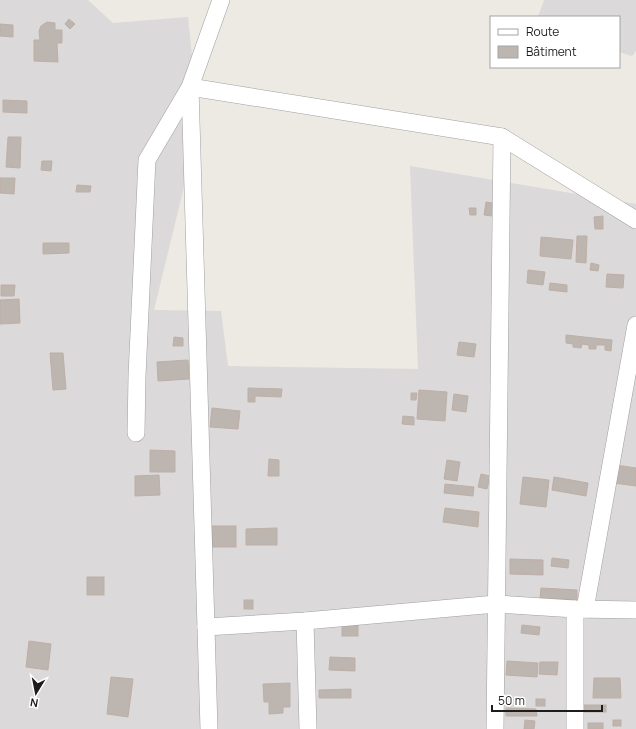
<svg xmlns="http://www.w3.org/2000/svg" width="636" height="729" viewBox="0 0 636 729" font-family="Manrope,sans-serif">
  <style>
    .residential { fill: #dbd9da }
    .building { fill: #bdb5af; stroke: #beafa6 }
    .lines { fill: none; stroke-linecap: round; stroke-linejoin: round }
    .minor-casing { stroke: #a0a0a0; stroke-width: 18 }
    .minor { stroke: #fff; stroke-width: 17 }
  </style>
  <rect width="100%" height="100%" fill="#ede9e3"/>
  <g class="residential">
    <polygon points="0,0 88,0 113,23 188,17 199,125 154,310 221,311 228,366 418,369 410,166 636,204 636,729 0,729"/>
    <polygon points="544,0 636,0 636,51 632,56 619,52 619,17 538,17"/>
  </g>
  <g class="building">
    <polygon points="69,19 75,24 70,29 65,24"/>
    <polygon points="47,22 55,23 55,30 62,30 62,43 57,43 58,62 34,61 34,40 40,40 39,31 41,26"/>
    <polygon points="0,24 13,25 13,37 0,36"/>
    <polygon points="3,100 27,101 27,113 3,112"/>
    <polygon points="8,137 21,137 20,168 6,167"/>
    <polygon points="42,161 52,161 51,171 41,170"/>
    <polygon points="0,178 15,178 14,194 0,193"/>
    <polygon points="77,185 91,186 90,192 76,192"/>
    <polygon points="486,202 493,203 492,216 484,215"/>
    <polygon points="469,208 476,208 476,215 470,215"/>
    <polygon points="603,216 603,229 595,229 594,217"/>
    <polygon points="577,236 587,236 586,263 576,262"/>
    <polygon points="541,237 573,240 571,259 540,256"/>
    <polygon points="43,243 69,243 69,253 43,254"/>
    <polygon points="591,263 599,265 598,271 590,270"/>
    <polygon points="528,270 545,272 543,285 527,283"/>
    <polygon points="607,274 624,275 623,288 606,287"/>
    <polygon points="550,283 567,285 567,292 549,290"/>
    <polygon points="1,285 15,285 14,296 1,296"/>
    <polygon points="19,299 20,323 0,324 0,300"/>
    <polygon points="566,335 612,340 611,351 605,350 605,345 596,345 596,349 589,349 589,345 582,344 581,348 573,347 573,344 566,343"/>
    <polygon points="174,337 183,338 183,346 173,346"/>
    <polygon points="459,342 476,344 474,357 457,355"/>
    <polygon points="50,353 63,353 66,389 53,390"/>
    <polygon points="188,360 189,379 158,381 157,362"/>
    <polygon points="248,388 282,389 281,397 255,396 255,402 248,402"/>
    <polygon points="419,390 447,392 445,421 417,419"/>
    <polygon points="411,393 417,393 416,400 411,400"/>
    <polygon points="454,394 468,396 466,412 452,410"/>
    <polygon points="212,408 240,411 238,429 210,427"/>
    <polygon points="403,416 414,417 414,425 402,424"/>
    <polygon points="150,450 175,451 175,472 150,472"/>
    <polygon points="269,459 279,460 279,476 268,476"/>
    <polygon points="447,460 460,462 457,481 444,479"/>
    <polygon points="616,465 636,468 636,486 614,483"/>
    <polygon points="481,474 490,476 487,489 478,487"/>
    <polygon points="159,475 160,495 135,496 135,476"/>
    <polygon points="523,477 549,480 546,507 520,504"/>
    <polygon points="554,477 588,483 586,496 552,490"/>
    <polygon points="445,484 474,487 473,496 444,493"/>
    <polygon points="445,508 479,512 478,527 443,522"/>
    <rect x="212" y="526" width="24" height="21"/>
    <polygon points="277,528 277,545 246,545 246,529"/>
    <polygon points="552,558 569,560 568,568 551,566"/>
    <polygon points="510,559 543,560 543,575 510,574"/>
    <rect x="87" y="577" width="17" height="18"/>
    <polygon points="541,588 577,590 577,600 540,598"/>
    <rect x="244" y="600" width="9" height="9"/>
    <rect x="342" y="625" width="16" height="11"/>
    <polygon points="522,625 540,627 539,635 521,633"/>
    <polygon points="29,641 51,644 48,670 26,667"/>
    <polygon points="330,657 355,658 355,671 329,670"/>
    <polygon points="507,661 538,663 537,677 506,675"/>
    <polygon points="540,662 558,662 557,675 539,674"/>
    <polygon points="111,677 133,679 128,717 107,714"/>
    <polygon points="594,678 620,678 621,698 593,698"/>
    <polygon points="290,683 290,707 283,707 283,713 269,714 269,702 264,702 263,684"/>
    <polygon points="351,689 351,698 319,698 319,690"/>
    <rect x="536" y="699" width="9" height="7"/>
    <rect x="584" y="705" width="22" height="7"/>
    <polygon points="506,708 536,709 537,716 506,716"/>
    <polygon points="525,720 535,721 534,729 524,729"/>
    <rect x="613" y="720" width="8" height="6"/>
    <rect x="588" y="723" width="15" height="6"/>
  </g>
  <g class="lines">
    <g class="minor-casing">
      <g id="minor">
        <polyline points="136,433 137,376 147,160 190,87 221,0"/>
        <polyline points="575,609 575,729"/>
        <polyline points="585,609 636,325"/>
        <polyline points="305,621 308,729"/>
        <polyline points="206,627 305,621 496,604 575,609 636,610"/>
        <polyline points="209,729 190,87 502,137 636,220"/>
        <polyline points="495,729 502,137"/>
      </g>
    </g>
    <use href="#minor" class="minor"/>
  </g>
  <rect x="490" y="16" width="130" height="52" fill="#ffffff" stroke="#a4a4a4"/>
  <rect x="498" y="29" width="20" height="6" fill="#ffffff" stroke="#a4a4a4"/>
  <text x="526" y="36" font-size="12" fill="#1c1c1c">Route</text>
  <rect x="498" y="46" width="20" height="12" fill="#bdb5af" stroke="#a4a4a4"/>
  <text x="526" y="56" font-size="12" fill="#1c1c1c">Bâtiment</text>
  <g transform="translate(36 693) rotate(190)" stroke="#ffffff" stroke-width="3" paint-order="stroke">
  <path d="M0-3L7 15L0 10L-7 15Z" fill="#1c1c1c"/>
  <text y="-6" font-size="11" font-weight="bold" text-anchor="middle" fill="#1c1c1c">N</text>
  </g>
  <path d="M492 705v6h110v-6" fill="none" stroke="#1c1c1c" stroke-width="2"/>
  <text x="498" y="705" font-size="12" fill="#1c1c1c" stroke="#ffffff" stroke-width="3" paint-order="stroke">50 m</text>
</svg>
